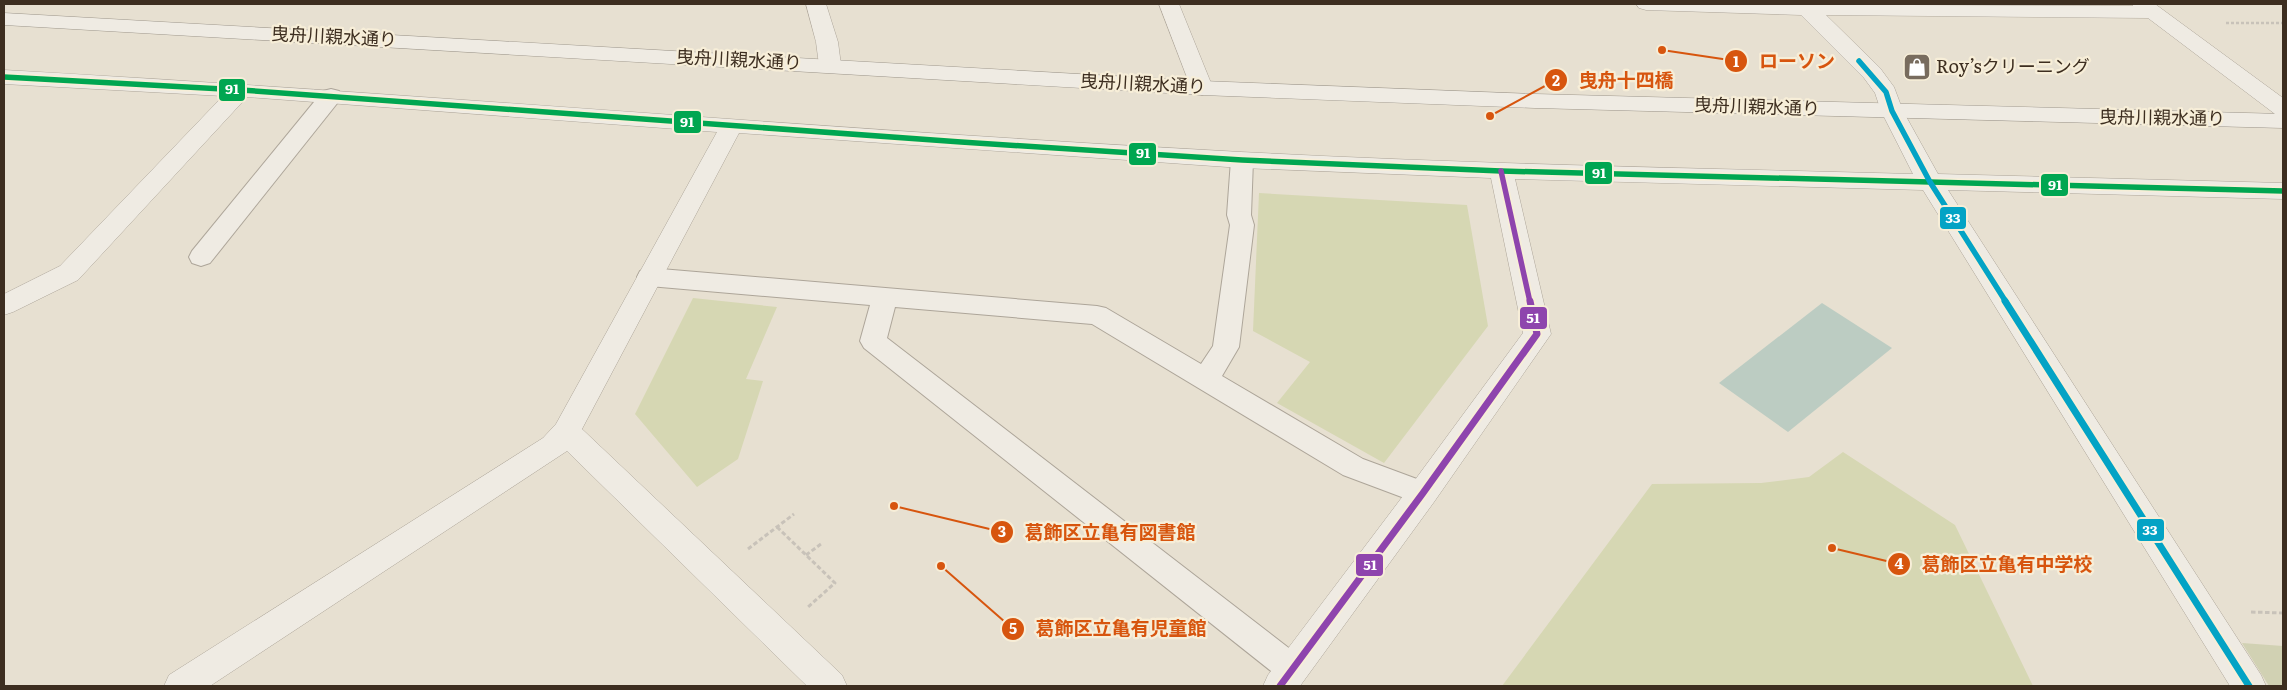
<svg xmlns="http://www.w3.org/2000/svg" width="2287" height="690" viewBox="0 0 2287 690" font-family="Literata,'Noto Sans JP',serif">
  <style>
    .green { fill: #d6d7b3 }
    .cemetery { fill: #d1d1b3 }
    .water { fill: #bcccc2 }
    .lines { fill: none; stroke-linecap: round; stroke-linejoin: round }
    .lane-casing { stroke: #ada599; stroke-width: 2 }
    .street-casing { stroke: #ada599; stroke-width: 1 }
    .secondary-casing { stroke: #9c958a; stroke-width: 1 }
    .path-far1 { stroke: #c8c2b9; stroke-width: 2.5; stroke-dasharray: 3 2; stroke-linecap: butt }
    .path { stroke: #c8c2b9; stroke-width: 3; stroke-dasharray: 4.5 2.5; stroke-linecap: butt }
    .lane { fill: #efebe3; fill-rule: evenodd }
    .street { fill: #efebe3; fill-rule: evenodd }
    .secondary { fill: #efebe3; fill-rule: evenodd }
    .bus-1-casing { stroke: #f7eed8; stroke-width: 9 }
    .bus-2-far1-casing { stroke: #f7eed8; stroke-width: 9 }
    .bus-2-casing { stroke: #f7eed8; stroke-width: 11 }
    .bus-3-far1-casing { stroke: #f7eed8; stroke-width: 9 }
    .bus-3-casing { stroke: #f7eed8; stroke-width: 11 }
    .bus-1 { stroke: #00a651; stroke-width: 5.5 }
    .bus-2-far1 { stroke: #03a3c5; stroke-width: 5.5 }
    .bus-2 { stroke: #03a3c5; stroke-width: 7 }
    .bus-3-far1 { stroke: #8e44ad; stroke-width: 5.5 }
    .bus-3 { stroke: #8e44ad; stroke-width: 7 }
    .labels { text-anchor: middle; stroke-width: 4.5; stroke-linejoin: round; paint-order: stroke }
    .street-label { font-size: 18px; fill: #3d2e20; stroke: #f7eed8 }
    .poi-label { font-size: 18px; fill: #3d2e20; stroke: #f7eed8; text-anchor: start }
    .leader { fill: none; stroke: #d7550e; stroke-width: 2 }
    .callout-dot { fill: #d7550e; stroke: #f7eed8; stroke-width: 2 }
    .mark-label { font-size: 15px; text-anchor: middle; font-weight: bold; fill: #fff }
    .callout-label { font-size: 19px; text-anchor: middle; font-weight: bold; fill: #d7550e; stroke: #f7eed8; stroke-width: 4.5; stroke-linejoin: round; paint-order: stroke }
    .line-badge { stroke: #f7eed8; stroke-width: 2 }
    .badge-label { font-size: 14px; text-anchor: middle; font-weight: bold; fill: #fff }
  </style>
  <rect width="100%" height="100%" fill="#e7e0d1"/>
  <g class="green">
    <polygon points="1259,193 1467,205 1488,326 1384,463 1277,403 1310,362 1253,331"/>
    <polygon points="693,298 777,307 746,379 763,381 738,459 697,487 635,414"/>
    <polygon points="1843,452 1955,525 2033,686 1502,686 1652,484 1761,483 1809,477"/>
  </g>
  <polygon class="cemetery" points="2242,643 2283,646 2283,686 2269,686"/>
  <polygon class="water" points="1822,303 1892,348 1788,432 1719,383"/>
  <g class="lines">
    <g class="lane-casing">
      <g id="lane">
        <polygon points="331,89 339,91 342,96 339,101 210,263 201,266 192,263 189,257 192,251 323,91"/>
        <polygon points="1242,153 1250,155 1253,160 1251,215 1254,225 1239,347 1222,376 1363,459 1433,485 1438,493 1433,501 1423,505 1343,475 1092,324 895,307 887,338 1303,659 1308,669 1303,679 1292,684 1281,679 864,348 860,341 870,305 649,286 640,283 637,277 640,271 649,268 1097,306 1106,308 1201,364 1213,346 1230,225 1227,215 1231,160 1234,155"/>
      </g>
    </g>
    <g class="street-casing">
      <g id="street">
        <polygon points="806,4 826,4 838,42 841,65 838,70 830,72 822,70 819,65 816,42"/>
        <polygon points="1159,4 1179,4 1213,88 1210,93 1202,95 1194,93 1191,88"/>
        <path d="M1636,4L2133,6L2132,4H2155L2283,98V116L2275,114L2148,18L1826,15L1880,68L1894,87L1903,111L1938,174L2283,183V199L1948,190L2261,675L2266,686H2230L1923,190L1515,179L1551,334L1434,502L1300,686H1263L1268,675L1412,484L1523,333L1491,178L1242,168L739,133L582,429L842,675L847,686H807L567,451L210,686H164L169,675L543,438L556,424L717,132L247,97L78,280L13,312L4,315V294L60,266L223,96L4,84V70C417,93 828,130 1241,152C1465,164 1689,168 1913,174L1881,111L1875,93L1864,78L1801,15L1646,10L1639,8Z"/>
      </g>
    </g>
    <g class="secondary-casing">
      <polygon id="secondary" points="4,13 1202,81 1535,94 2283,114 2283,128 1535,108 1202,95 4,25"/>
    </g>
    <polyline class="path-far1" points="2226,23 2283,23"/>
    <g class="path">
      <polyline points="777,527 835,583 808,607"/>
      <polyline points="748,549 794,514"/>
      <polyline points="806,555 821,544"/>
      <polyline points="2251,612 2283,613"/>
    </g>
    <use href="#lane" class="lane"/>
    <use href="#street" class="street"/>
    <use href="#secondary" class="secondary"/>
    <g class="bus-1-casing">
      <polyline id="bus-1" points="4,77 241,90 961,142 1242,160 1501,171 2283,191"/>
    </g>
    <g class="bus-2-far1-casing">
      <polyline id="bus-2-far1" points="1859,61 1886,92 1892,111 1930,182 2006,302"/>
    </g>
    <g class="bus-2-casing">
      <polyline id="bus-2" points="2005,301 2249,686"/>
    </g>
    <g class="bus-3-far1-casing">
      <polyline id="bus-3-far1" points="1501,171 1530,302"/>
    </g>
    <g class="bus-3-casing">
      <polyline id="bus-3" points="1280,686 1423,493 1537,334 1530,301"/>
    </g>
    <use href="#bus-1" class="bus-1"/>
    <use href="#bus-2-far1" class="bus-2-far1"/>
    <use href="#bus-2" class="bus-2"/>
    <use href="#bus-3-far1" class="bus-3-far1"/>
    <use href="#bus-3" class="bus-3"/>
  </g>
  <defs>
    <g id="shop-square" transform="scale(1.4375)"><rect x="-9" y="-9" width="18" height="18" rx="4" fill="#786c5e" stroke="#f7eed8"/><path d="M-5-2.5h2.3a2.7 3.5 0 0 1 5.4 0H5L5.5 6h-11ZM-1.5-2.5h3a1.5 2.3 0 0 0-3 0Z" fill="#fff"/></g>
  </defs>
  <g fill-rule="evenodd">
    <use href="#shop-square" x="1917" y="67"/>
  </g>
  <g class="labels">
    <g class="street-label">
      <text transform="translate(334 37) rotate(3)" y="6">曳舟川親水通り</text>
      <text transform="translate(739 60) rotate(3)" y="6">曳舟川親水通り</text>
      <text transform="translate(1143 84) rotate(3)" y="6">曳舟川親水通り</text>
      <text transform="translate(1757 107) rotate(2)" y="6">曳舟川親水通り</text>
      <text transform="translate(2162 118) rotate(1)" y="6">曳舟川親水通り</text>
    </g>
    <g class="poi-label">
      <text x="1936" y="73">Roy’sクリーニング</text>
    </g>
  </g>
  <path class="leader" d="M1662 50L1736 61M1490 116L1556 80M894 506L1002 532M1832 548L1899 564M941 566L1013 629"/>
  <g class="callout-dot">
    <circle cx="1662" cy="50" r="5"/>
    <circle cx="1490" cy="116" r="5"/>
    <circle cx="894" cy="506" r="5"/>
    <circle cx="1832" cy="548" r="5"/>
    <circle cx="941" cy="566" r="5"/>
    <circle cx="1736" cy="61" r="12"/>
    <circle cx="1556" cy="80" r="12"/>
    <circle cx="1002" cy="532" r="12"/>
    <circle cx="1899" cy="564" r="12"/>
    <circle cx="1013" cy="629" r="12"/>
  </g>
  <g class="mark-label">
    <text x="1736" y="67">1</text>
    <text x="1556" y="86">2</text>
    <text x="1002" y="537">3</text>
    <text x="1899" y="569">4</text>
    <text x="1013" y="634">5</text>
  </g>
  <g class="callout-label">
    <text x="1797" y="68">ローソン</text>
    <text x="1626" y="87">曳舟十四橋</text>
    <text x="1110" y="539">葛飾区立亀有図書館</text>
    <text x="2007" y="571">葛飾区立亀有中学校</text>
    <text x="1121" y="635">葛飾区立亀有児童館</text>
  </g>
  <g class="line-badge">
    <rect x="218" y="78" width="28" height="24" rx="5" fill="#00a651"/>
    <rect x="673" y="110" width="29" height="24" rx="5" fill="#00a651"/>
    <rect x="1128" y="142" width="29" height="24" rx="5" fill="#00a651"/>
    <rect x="1584" y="161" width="29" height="24" rx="5" fill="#00a651"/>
    <rect x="2040" y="173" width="29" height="24" rx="5" fill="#00a651"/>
    <rect x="1939" y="206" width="28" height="24" rx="5" fill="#03a3c5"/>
    <rect x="1519" y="306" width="29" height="24" rx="5" fill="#8e44ad"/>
    <rect x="2136" y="518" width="29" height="24" rx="5" fill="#03a3c5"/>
    <rect x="1355" y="553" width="29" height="24" rx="5" fill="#8e44ad"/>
  </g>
  <g class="badge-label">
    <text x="232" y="94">91</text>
    <text x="687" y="127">91</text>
    <text x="1143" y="158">91</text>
    <text x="1599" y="178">91</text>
    <text x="2055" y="190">91</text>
    <text x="1953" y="223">33</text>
    <text x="1533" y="323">51</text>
    <text x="2150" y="535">33</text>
    <text x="1370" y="570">51</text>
  </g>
  <rect width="2287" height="690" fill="none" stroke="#3d2e20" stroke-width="10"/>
</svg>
